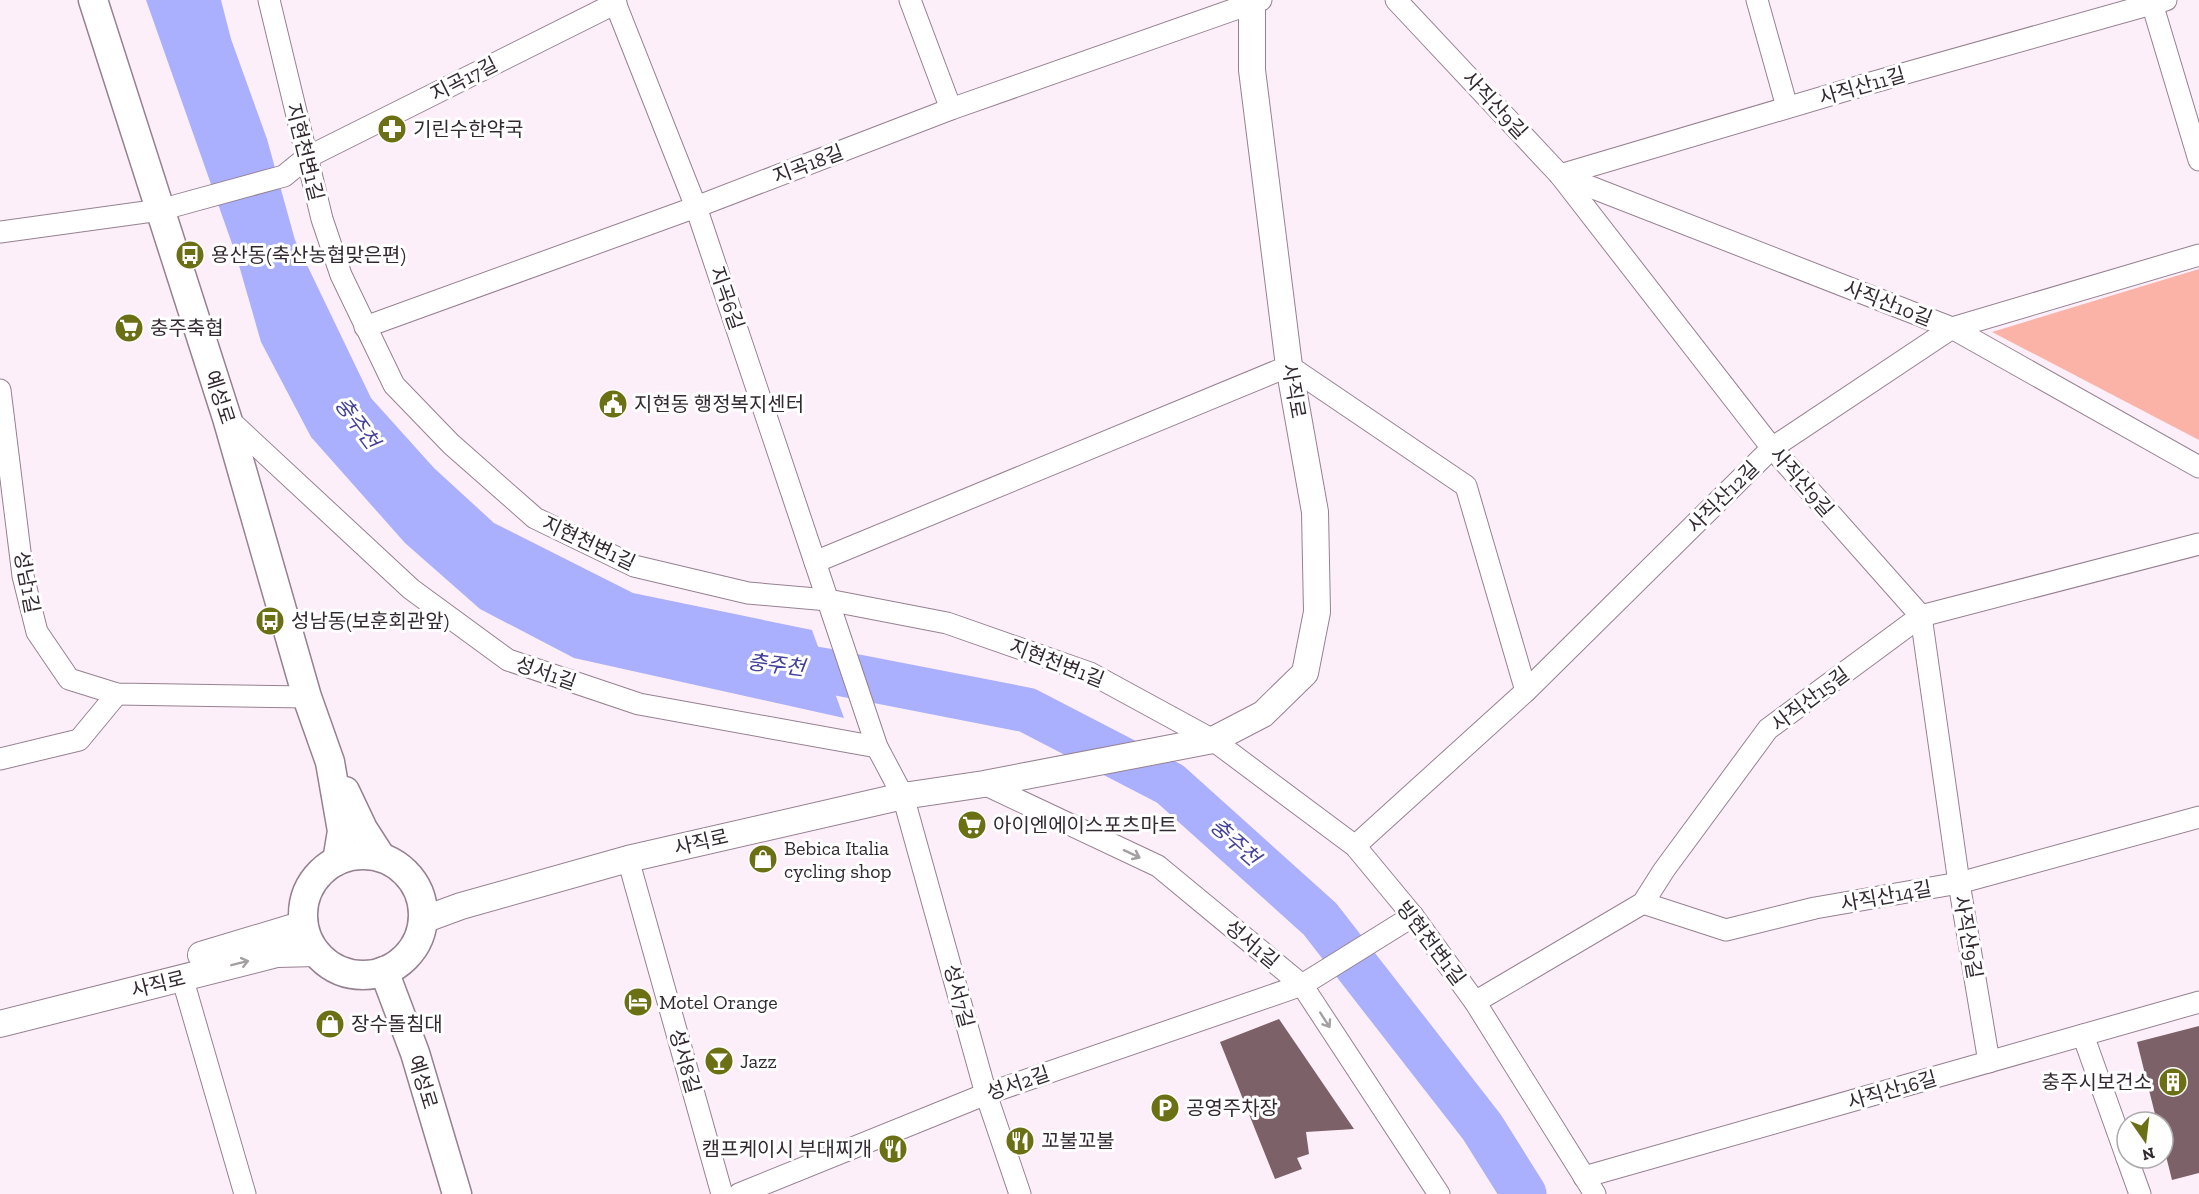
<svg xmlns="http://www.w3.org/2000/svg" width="2199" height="1194" viewBox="0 0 2199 1194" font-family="'Zilla Slab','Noto Sans KR',serif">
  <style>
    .green { fill: #fcb3a7 }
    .water { fill: #aab0fe }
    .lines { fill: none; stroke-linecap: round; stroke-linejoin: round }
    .river { stroke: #aab0fe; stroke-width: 45 }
    .building { fill: #7c6268 }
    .minor-casing { stroke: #968191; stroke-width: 23 }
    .tertiary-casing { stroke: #968191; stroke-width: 28 }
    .secondary-casing { stroke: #968191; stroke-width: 31 }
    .minor { stroke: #fff; stroke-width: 21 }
    .tertiary { stroke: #fff; stroke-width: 26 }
    .secondary { stroke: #fff; stroke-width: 28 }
    .oneway { stroke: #a39fa2 }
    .labels { text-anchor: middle; stroke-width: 6; stroke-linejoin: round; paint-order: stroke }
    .street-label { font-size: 20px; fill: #332a31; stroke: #fff }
    .poi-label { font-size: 20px; fill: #332a31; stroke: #fff; text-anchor: start }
    .water-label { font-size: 21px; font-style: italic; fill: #434199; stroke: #fff }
  </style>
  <rect width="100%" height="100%" fill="#fdeff9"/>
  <polygon class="green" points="2199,269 2199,440 1992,332"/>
  <polygon class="water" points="146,0 221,0 231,39 267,139 295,240 371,398 434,468 494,523 633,593 812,630 844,718 574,658 480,609 405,543 311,437 261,342 236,255"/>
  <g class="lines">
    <polyline class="river" points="765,661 827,671 1027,710 1170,784 1320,919 1482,1127 1524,1194"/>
  </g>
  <g class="building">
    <polygon points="1279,1019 1354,1129 1306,1132 1309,1154 1297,1158 1302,1169 1275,1179 1220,1042"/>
    <polygon points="2199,1026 2199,1173 2172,1180 2163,1144 2163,1122 2157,1122 2137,1042"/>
  </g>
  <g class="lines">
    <g class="minor-casing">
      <g id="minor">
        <polyline points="269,0 322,219 341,275 394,385 451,444 535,518 634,566 748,593 828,600 947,623 1090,673 1213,740 1355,846 1413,916 1475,1002 1595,1194"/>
        <polyline points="614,0 696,207 877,747 903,796 986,1094 1020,1194"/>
        <polyline points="910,0 951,109"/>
        <polyline points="1396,0 1560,175 1772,448 1921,616 1959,883 1989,1062"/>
        <polyline points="1757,0 1787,107"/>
        <polyline points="2151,0 2199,160"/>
        <polyline points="1560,175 1952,328 2199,467"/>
        <polyline points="1560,175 1874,82 2166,0"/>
        <polyline points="0,232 160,210 284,176 306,158 616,3"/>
        <polyline points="365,327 696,207 951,109 1261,0"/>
        <polyline points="0,390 23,576 37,632 69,679 117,694 307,697"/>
        <polyline points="227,418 411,589 508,660 639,704 877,747"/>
        <polyline points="815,562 1289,366 1466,486 1526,691"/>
        <polyline points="0,759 79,740 117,694"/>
        <polyline points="984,784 1158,866 1302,985 1439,1194"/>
        <polyline points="1355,846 1526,691 1772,448 1952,328 2199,255"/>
        <polyline points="628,859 722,1194"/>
        <polyline points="1643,903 1726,930 1815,908 1959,883 2199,817"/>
        <polyline points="182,977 245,1194"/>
        <polyline points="1475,1002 1643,903 1664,870 1768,729 1921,616 2199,544"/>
        <polyline points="2083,1035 2127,1158"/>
        <polyline points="2127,1158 2140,1194"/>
        <polyline points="1584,1177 2199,1002"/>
        <polyline points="739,1194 986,1094 1302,985 1413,916"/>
      </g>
    </g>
    <g class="tertiary-casing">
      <g id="tertiary">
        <polyline points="423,920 461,906 628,859 903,796 984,784 1213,740 1263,714 1305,673 1317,612 1315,512 1289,366 1252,70 1252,0"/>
        <polyline points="201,955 304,924"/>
        <polyline points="0,1024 277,954 317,953"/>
      </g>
    </g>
    <g class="secondary-casing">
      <g id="secondary">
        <polyline points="93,0 227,418 307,697 330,762 342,831 337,861"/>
        <polyline points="345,791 363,829 381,857"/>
        <circle cx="363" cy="915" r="60"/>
        <polyline points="384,971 415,1053 457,1194"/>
      </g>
    </g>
    <use href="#minor" class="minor"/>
    <use href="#tertiary" class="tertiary"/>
    <use href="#secondary" class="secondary"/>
  </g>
  <defs><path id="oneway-shaft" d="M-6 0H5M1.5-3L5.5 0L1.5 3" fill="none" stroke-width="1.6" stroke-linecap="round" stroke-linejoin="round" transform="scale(1.5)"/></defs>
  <g class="oneway">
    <use href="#oneway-shaft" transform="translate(1132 854) rotate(25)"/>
    <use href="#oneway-shaft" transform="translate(240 963) rotate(-14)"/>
    <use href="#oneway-shaft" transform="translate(1325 1020) rotate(57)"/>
  </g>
  <defs>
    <g id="pharmacy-disc" transform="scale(1.5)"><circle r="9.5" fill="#6c7015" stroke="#fff"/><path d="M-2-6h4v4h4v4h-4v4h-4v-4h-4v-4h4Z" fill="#fff"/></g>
    <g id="bus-disc" transform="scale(1.5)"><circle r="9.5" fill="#6c7015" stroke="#fff"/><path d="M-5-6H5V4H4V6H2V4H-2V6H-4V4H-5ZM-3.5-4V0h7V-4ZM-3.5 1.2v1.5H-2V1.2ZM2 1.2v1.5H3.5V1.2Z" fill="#fff"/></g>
    <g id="supermarket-disc" transform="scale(1.5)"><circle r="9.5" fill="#6c7015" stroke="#fff"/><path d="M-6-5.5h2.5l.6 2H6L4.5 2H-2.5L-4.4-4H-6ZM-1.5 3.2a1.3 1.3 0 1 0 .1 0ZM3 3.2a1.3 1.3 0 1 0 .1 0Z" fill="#fff"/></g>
    <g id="civic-disc" transform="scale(1.5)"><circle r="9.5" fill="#6c7015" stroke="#fff"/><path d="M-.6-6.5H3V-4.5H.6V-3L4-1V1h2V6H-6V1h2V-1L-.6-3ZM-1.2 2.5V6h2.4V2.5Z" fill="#fff"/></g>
    <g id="shop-disc" transform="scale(1.5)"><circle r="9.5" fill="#6c7015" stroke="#fff"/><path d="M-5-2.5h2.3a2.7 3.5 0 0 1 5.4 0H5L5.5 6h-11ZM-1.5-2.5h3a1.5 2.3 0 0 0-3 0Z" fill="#fff"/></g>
    <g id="hotel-disc" transform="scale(1.5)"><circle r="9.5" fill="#6c7015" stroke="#fff"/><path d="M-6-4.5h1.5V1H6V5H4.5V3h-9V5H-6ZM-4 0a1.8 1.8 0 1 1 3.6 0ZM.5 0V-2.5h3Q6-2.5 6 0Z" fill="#fff"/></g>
    <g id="bar-disc" transform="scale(1.5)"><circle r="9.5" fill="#6c7015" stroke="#fff"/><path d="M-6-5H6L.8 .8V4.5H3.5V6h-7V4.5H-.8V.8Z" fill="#fff"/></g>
    <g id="building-disc" transform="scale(1.5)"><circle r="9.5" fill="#6c7015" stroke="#fff"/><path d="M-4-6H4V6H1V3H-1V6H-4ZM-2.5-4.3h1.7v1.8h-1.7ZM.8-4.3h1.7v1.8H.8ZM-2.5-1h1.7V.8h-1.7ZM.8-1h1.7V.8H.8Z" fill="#fff"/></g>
    <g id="parking-disc" transform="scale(1.5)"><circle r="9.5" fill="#6c7015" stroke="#fff"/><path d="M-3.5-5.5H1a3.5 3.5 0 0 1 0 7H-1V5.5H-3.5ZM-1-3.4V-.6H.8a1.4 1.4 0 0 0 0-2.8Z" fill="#fff"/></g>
    <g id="restaurant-disc" transform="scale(1.5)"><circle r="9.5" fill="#6c7015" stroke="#fff"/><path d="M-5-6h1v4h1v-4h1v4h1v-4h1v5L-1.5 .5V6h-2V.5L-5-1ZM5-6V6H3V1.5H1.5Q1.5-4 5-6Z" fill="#fff"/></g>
  </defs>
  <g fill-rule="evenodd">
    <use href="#pharmacy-disc" x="392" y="129"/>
    <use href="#bus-disc" x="190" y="255"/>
    <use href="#supermarket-disc" x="129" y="328"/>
    <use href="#civic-disc" x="613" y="404"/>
    <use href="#bus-disc" x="270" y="621"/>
    <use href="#supermarket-disc" x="972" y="825"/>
    <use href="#shop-disc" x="763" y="859"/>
    <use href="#hotel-disc" x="638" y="1002"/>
    <use href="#shop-disc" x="330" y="1024"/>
    <use href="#bar-disc" x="719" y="1061"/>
    <use href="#building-disc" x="2173" y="1082"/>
    <use href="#parking-disc" x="1165" y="1108"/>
    <use href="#restaurant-disc" x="1020" y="1141"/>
    <use href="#restaurant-disc" x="893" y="1149"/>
  </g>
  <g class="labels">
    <g class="street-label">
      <text transform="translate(464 79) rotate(-27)" y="7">지곡17길</text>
      <text transform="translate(1862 86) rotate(-16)" y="7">사직산11길</text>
      <text transform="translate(1495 105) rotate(47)" y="7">사직산9길</text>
      <text transform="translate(305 152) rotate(76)" y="7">지현천변1길</text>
      <text transform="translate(808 164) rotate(-21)" y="7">지곡18길</text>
      <text transform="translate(727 298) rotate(71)" y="7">지곡6길</text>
      <text transform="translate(1888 303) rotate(21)" y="7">사직산10길</text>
      <text transform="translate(1294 391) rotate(80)" y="7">사직로</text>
      <text transform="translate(220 397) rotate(72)" y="7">예성로</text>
      <text transform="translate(1802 482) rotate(49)" y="7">사직산9길</text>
      <text transform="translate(1723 497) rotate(-45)" y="7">사직산12길</text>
      <text transform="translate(589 543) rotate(25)" y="7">지현천변1길</text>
      <text transform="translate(27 582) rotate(79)" y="7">성남1길</text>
      <text transform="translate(1057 663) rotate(21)" y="7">지현천변1길</text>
      <text transform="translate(546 673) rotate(19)" y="7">성서1길</text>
      <text transform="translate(1810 699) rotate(-37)" y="7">사직산15길</text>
      <text transform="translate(701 842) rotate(-13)" y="7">사직로</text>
      <text transform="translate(1886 896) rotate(-10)" y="7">사직산14길</text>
      <text transform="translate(1968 937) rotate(80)" y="7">사직산9길</text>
      <text transform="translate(1431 943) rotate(53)" y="7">빙현천변1길</text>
      <text transform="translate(1252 944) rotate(40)" y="7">성서1길</text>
      <text transform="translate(158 984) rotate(-14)" y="7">사직로</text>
      <text transform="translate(959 996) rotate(75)" y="7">성서7길</text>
      <text transform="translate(685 1061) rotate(74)" y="7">성서8길</text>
      <text transform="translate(423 1082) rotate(73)" y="7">예성로</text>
      <text transform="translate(1018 1083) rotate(-19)" y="7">성서2길</text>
      <text transform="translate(1892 1090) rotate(-16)" y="7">사직산16길</text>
    </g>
    <g class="poi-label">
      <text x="413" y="136">기린수한약국</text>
      <text x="211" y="262">용산동(축산농협맞은편)</text>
      <text x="150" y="335">충주축협</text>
      <text x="634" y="411">지현동 행정복지센터</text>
      <text x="291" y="628">성남동(보훈회관앞)</text>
      <text x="993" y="832">아이엔에이스포츠마트</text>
      <text x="784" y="855">Bebica Italia<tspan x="784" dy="23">cycling shop</tspan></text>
      <text x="659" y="1009">Motel Orange</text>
      <text x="351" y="1031">장수돌침대</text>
      <text x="740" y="1068">Jazz</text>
      <text x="2152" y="1089" text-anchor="end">충주시보건소</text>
      <text x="1186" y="1115">공영주차장</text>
      <text x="1041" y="1148">꼬불꼬불</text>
      <text x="872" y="1156" text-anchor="end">캠프케이시 부대찌개</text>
    </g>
    <g class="water-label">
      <text transform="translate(357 423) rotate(53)" y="7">충주천</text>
      <text transform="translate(776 665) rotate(7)" y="7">충주천</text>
      <text transform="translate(1235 842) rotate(42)" y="7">충주천</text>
    </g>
  </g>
  <g transform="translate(2145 1140) rotate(166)"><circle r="28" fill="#ffffff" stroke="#adaaad" stroke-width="1.5"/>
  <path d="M0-4.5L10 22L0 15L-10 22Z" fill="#6c7015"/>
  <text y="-9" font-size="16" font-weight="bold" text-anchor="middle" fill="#332a31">N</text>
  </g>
</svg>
